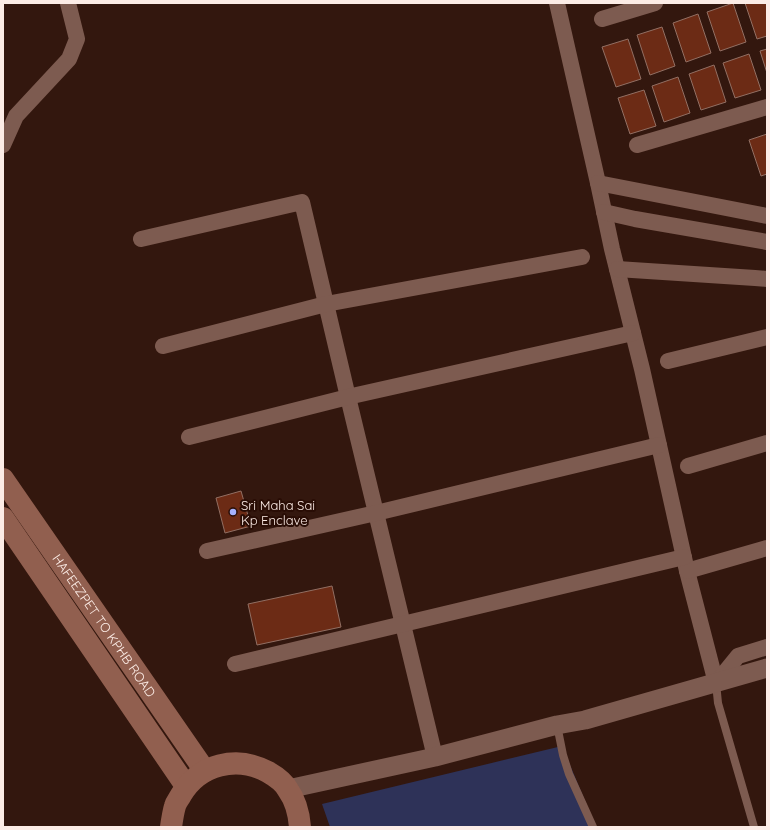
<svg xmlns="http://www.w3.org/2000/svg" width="770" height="830" viewBox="0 0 770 830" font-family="Quicksand,sans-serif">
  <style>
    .green { fill: #2e3258 }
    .building { fill: #6c2b15; stroke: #926f63 }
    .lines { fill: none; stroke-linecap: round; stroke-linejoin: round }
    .service { stroke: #7d5b50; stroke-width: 8 }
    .minor { stroke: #7d5b50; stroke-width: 16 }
    .tertiary { stroke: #7d5b50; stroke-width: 19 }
    .secondary { stroke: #915f4f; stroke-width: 22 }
    .poi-dot { fill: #a6b1fc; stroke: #290d05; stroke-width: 1.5 }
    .labels { text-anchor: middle; stroke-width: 4; stroke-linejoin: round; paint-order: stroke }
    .poi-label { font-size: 13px; fill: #fcece6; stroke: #290d05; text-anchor: start }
    .street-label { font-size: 13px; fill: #fcece6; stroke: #290d05 }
  </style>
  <rect width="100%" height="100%" fill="#33170e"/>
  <polygon class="green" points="562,746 596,827 330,827 322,804"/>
  <g class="building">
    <polygon points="733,3 746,42 720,51 707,12"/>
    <polygon points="745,3 767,3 767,36 757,39"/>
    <polygon points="698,14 711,53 686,62 673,23"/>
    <polygon points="662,27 675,66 650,75 637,35"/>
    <polygon points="628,39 641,79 616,87 602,47"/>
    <polygon points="767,49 767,73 760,51"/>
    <polygon points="749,54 761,90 735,98 723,63"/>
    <polygon points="714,65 726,102 701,110 689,74"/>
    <polygon points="678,77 690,113 664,122 652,86"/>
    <polygon points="644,90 656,126 630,134 618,98"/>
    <polygon points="767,134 767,174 761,176 749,140"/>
    <polygon points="241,491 251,526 225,533 216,498"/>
    <polygon points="332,586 341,627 257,645 248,604"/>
  </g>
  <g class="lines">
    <g class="service">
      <polyline points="716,683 718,703 754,827"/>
      <polyline points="557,725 563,755 569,774 593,827"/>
    </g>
    <g class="minor">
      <polyline points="557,3 598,183 612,249 642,369 687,571 716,683"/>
      <polyline points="602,19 655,3"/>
      <polyline points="3,145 16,116 69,59 77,39 68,3"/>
      <polyline points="637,145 767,107"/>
      <polyline points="598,183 767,216"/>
      <polyline points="604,212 635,219 767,242"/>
      <polyline points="141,239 302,202 348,397 435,757"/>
      <polyline points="617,269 755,278 767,279"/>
      <polyline points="163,346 326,304 582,257"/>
      <polyline points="668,361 767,337"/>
      <polyline points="189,437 352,396 633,333"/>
      <polyline points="688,466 767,443"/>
      <polyline points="207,551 376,513 659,445"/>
      <polyline points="687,571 767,548"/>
      <polyline points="235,664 684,557"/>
      <polyline points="716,683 738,656 767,647"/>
    </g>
    <polyline class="tertiary" points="288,789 435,757 557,725 585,720 767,668"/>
    <g class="secondary">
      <path id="s1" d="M3,479L205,771"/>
      <polyline points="3,518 186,786"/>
      <path d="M171,827C172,820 173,813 175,806C176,802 179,799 181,795C199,764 237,755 268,772C275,776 284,782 288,790C296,801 299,814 300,827"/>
    </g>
  </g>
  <circle class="poi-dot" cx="233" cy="512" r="4"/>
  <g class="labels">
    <g class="poi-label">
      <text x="241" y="510">Sri Maha Sai<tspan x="241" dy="15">Kp Enclave</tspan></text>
    </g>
    <g class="street-label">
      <text dy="5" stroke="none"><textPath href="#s1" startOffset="178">HAFEEZPET TO KPHB ROAD</textPath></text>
    </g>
  </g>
  <rect width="770" height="830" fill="none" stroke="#fcece6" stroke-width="8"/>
</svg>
